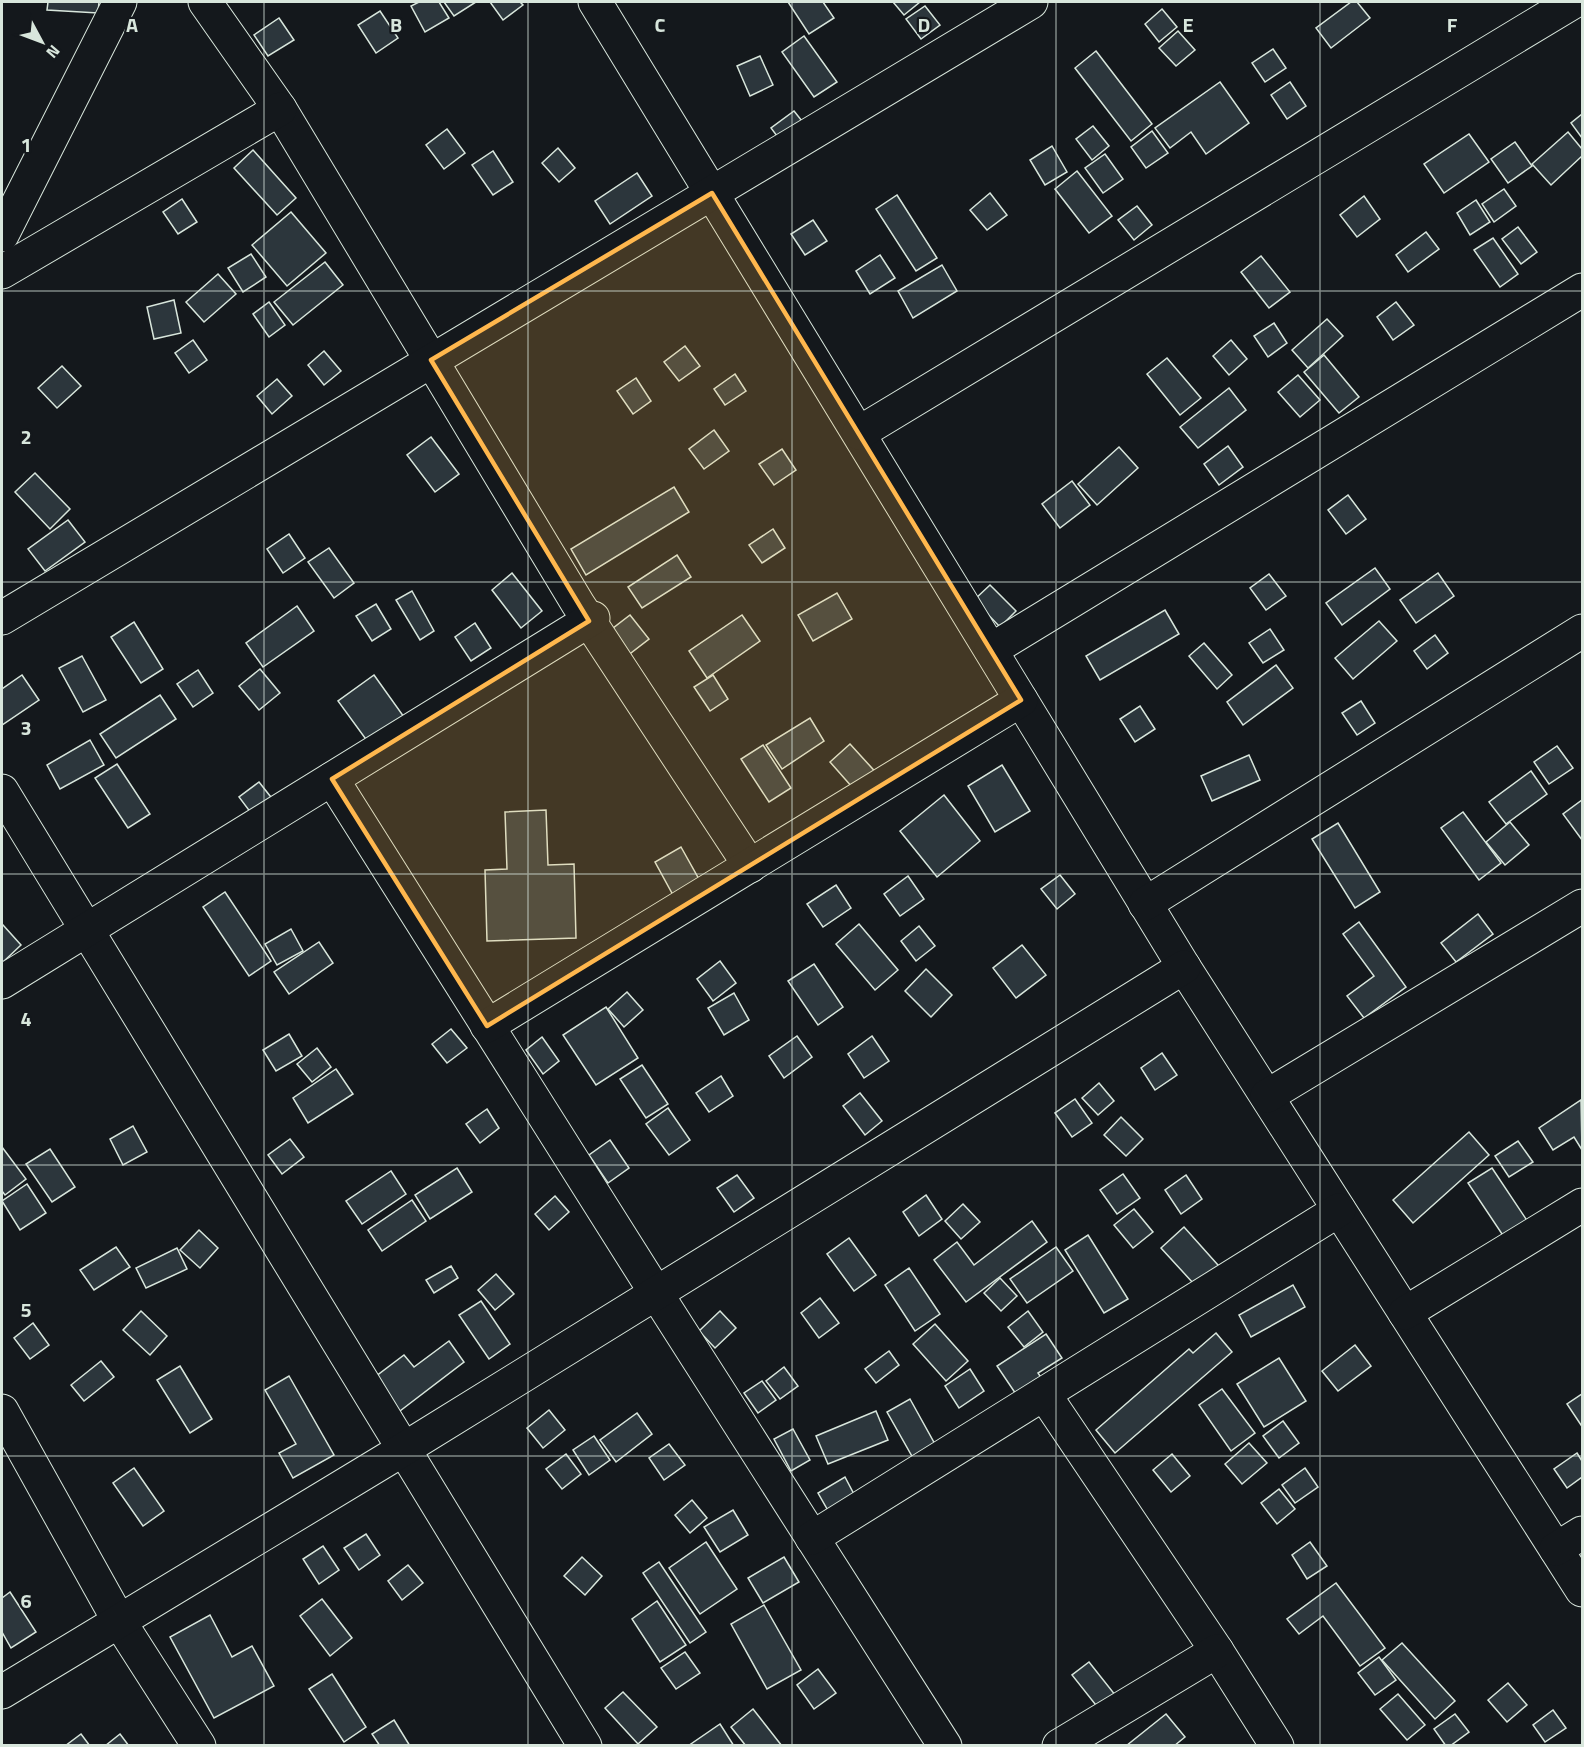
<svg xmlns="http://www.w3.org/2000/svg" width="1584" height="1747" viewBox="0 0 1584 1747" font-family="'Titillium Web',sans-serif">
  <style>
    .building { fill: #2c363c; stroke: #d8e6dc; stroke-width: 1.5 }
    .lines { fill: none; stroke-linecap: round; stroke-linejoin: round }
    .minor-casing { stroke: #d8e6dc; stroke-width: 35 }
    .minor { stroke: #14181c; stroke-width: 33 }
    .marked { fill: #ffb74d; fill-opacity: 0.2; stroke: #ffb74d; stroke-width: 4.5; stroke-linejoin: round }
    .grid { fill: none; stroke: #d8e6dc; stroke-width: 1.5; stroke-opacity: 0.55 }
    .grid-label { font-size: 20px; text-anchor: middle; font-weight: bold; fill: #d8e6dc; stroke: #14181c; stroke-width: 4.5; stroke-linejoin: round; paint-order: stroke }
  </style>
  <rect width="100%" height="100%" fill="#14181c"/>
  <g class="building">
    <polygon points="48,2 99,2 98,13 47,10"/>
    <polygon points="419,2 439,2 449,18 425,32 411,6"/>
    <polygon points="444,2 476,2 454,16"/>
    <polygon points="490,2 520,2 523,5 503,20"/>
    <polygon points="788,2 823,2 834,18 809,34"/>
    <polygon points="893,2 920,2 904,15"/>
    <polygon points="1351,2 1357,2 1370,18 1331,48 1316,28"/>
    <polygon points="925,6 940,25 921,39 906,19"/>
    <polygon points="1162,9 1177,27 1159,42 1145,24"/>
    <polygon points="380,11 398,38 376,53 358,25"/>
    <polygon points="279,18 294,40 268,56 254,35"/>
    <polygon points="1178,31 1195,50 1176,66 1159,48"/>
    <polygon points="804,36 837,82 814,97 782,52"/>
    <polygon points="1273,49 1286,68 1265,82 1252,63"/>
    <polygon points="1096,51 1152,124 1131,141 1075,68"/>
    <polygon points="760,56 773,85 750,96 737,66"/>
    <polygon points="1220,82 1249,123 1206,154 1191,132 1170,148 1155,128"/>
    <polygon points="1290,82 1306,106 1287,119 1271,95"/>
    <polygon points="794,111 810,131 786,148 771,128"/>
    <polygon points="1582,114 1582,138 1571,123"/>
    <polygon points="1093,126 1109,146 1092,160 1076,139"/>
    <polygon points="447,129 465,153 444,169 426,145"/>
    <polygon points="1152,131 1168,153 1146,168 1131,147"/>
    <polygon points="1568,132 1582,149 1582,156 1551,185 1532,164"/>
    <polygon points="1469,134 1489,162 1444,193 1424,164"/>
    <polygon points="1515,142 1532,166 1508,183 1491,159"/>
    <polygon points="1052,146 1067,172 1045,185 1030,160"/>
    <polygon points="558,148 575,168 559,182 542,163"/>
    <polygon points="253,150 296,198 277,215 234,168"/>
    <polygon points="493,151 513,182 493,195 472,165"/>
    <polygon points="1105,154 1123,179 1103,193 1085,168"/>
    <polygon points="1077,171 1112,216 1089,233 1055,189"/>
    <polygon points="637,173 652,196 610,224 595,201"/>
    <polygon points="1504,189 1516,206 1494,222 1482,204"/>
    <polygon points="990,193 1007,215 987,230 970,210"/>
    <polygon points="897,195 937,258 916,271 876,209"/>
    <polygon points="1364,196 1380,219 1357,237 1340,215"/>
    <polygon points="182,199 197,222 178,234 163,212"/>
    <polygon points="1476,200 1490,222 1470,235 1457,213"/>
    <polygon points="1137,206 1152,225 1134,240 1118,220"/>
    <polygon points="291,212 326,253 287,286 252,245"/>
    <polygon points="813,220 827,241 805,255 791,234"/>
    <polygon points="1518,227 1537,252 1521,264 1502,239"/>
    <polygon points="1426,232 1439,249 1408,272 1396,255"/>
    <polygon points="1493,238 1518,274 1500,287 1474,250"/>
    <polygon points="251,254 266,277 243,292 228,268"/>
    <polygon points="880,255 895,278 870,294 856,271"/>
    <polygon points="1261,256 1290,292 1269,308 1241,272"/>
    <polygon points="325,262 343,285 293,325 274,302"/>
    <polygon points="942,265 957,291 913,318 898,291"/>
    <polygon points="218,274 236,294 204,322 186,302"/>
    <polygon points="174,300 181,333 154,339 147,307"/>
    <polygon points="269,302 285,325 269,337 253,314"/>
    <polygon points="1396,302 1414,325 1393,340 1377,317"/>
    <polygon points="1327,319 1343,336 1308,368 1292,350"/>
    <polygon points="1274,323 1287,343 1268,357 1254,336"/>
    <polygon points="193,340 207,360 189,373 175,353"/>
    <polygon points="1231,340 1247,359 1229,375 1213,356"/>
    <polygon points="685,346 700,366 679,381 664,362"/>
    <polygon points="324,351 341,371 324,385 308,365"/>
    <polygon points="1324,355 1359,397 1339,413 1304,372"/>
    <polygon points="1167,358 1201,398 1180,415 1147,374"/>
    <polygon points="62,366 81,386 57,408 38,388"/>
    <polygon points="735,374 746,391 725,405 714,389"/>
    <polygon points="1298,375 1320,400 1300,417 1278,392"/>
    <polygon points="636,378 651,401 633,414 617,391"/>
    <polygon points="277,379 292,396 272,414 257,396"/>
    <polygon points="1229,388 1246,410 1198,448 1180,427"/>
    <polygon points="714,430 729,451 704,469 689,449"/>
    <polygon points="431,437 459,474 435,492 407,455"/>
    <polygon points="1228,446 1243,467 1219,485 1204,464"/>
    <polygon points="1119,447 1138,468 1097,505 1078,484"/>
    <polygon points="782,449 796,470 774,485 759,464"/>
    <polygon points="35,473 70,509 50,529 15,492"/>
    <polygon points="1072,481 1090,505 1060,528 1042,504"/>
    <polygon points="674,487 689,512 586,575 571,549"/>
    <polygon points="1348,495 1366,519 1346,534 1328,510"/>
    <polygon points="68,520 85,542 45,571 28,549"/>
    <polygon points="773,529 785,548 762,563 749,545"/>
    <polygon points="289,534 305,558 283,573 267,549"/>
    <polygon points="329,548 354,583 334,598 308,562"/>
    <polygon points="677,555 691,577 642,608 628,587"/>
    <polygon points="1375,568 1390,589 1342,625 1326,603"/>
    <polygon points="512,573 542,611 521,628 492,590"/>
    <polygon points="1438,573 1454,596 1416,623 1400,600"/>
    <polygon points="1269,574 1286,596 1266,610 1250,588"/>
    <polygon points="990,585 1016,611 1000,627 974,600"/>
    <polygon points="412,591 434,631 420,640 396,600"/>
    <polygon points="837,593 852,619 813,641 798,615"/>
    <polygon points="376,604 391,629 372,641 356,616"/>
    <polygon points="297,606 314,631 263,667 246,643"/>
    <polygon points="1165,610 1179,634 1100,680 1086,656"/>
    <polygon points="630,615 649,639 627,656 608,632"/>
    <polygon points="742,615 760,641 707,678 689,651"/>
    <polygon points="1379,621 1397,641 1353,679 1335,658"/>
    <polygon points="134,622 163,669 141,683 111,637"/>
    <polygon points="475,623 491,648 471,661 455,637"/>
    <polygon points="1270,629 1284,650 1263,663 1249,643"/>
    <polygon points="1435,635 1448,653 1427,669 1414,651"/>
    <polygon points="1204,643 1232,675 1217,689 1189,656"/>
    <polygon points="82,656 106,700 83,712 59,668"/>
    <polygon points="1276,665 1293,688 1243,725 1227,702"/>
    <polygon points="260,669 280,693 259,710 239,686"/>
    <polygon points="198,670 213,693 193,707 177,684"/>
    <polygon points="22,675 39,700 2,725 2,689"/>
    <polygon points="374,675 409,724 373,749 338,701"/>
    <polygon points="713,675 728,699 710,711 694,687"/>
    <polygon points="160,695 176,719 116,758 100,734"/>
    <polygon points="1361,701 1375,723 1357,735 1342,713"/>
    <polygon points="1140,706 1155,729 1135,742 1120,719"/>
    <polygon points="810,718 824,741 782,769 766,745"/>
    <polygon points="90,740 104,765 60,789 47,765"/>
    <polygon points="850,744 881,778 860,796 830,762"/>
    <polygon points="763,745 791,788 769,802 741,759"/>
    <polygon points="1557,746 1573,768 1549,784 1534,762"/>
    <polygon points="1249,755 1260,780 1212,801 1201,776"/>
    <polygon points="117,764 150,814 128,828 95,778"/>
    <polygon points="1002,765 1030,811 995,832 968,786"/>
    <polygon points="1531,771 1547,794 1506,824 1489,802"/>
    <polygon points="259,782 274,801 254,817 239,797"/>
    <polygon points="944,795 980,841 937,877 900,831"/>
    <polygon points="1582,800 1582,840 1563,814"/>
    <polygon points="546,810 548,865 574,864 576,938 487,941 485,870 507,869 505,812"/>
    <polygon points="1463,812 1501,863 1479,880 1441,828"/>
    <polygon points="1510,822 1529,845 1505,865 1486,842"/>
    <polygon points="1338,823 1380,892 1355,908 1312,839"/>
    <polygon points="681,847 700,881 673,895 655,862"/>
    <polygon points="1060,875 1075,894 1057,909 1041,889"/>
    <polygon points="908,876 924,899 900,916 884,894"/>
    <polygon points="836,885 851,908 823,927 807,904"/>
    <polygon points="225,892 271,961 249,976 203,907"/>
    <polygon points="1478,914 1493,934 1456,962 1441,943"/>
    <polygon points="1359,922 1406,987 1364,1018 1347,996 1374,976 1343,934"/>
    <polygon points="859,924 898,970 875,990 836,944"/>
    <polygon points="3,925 21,945 2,963 2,926"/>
    <polygon points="919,926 935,946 916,961 901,941"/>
    <polygon points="291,929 303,951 277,965 265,944"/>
    <polygon points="319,942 333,963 289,994 274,972"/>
    <polygon points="1022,945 1046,975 1016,998 993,968"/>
    <polygon points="720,961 736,983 713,1001 697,979"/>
    <polygon points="814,964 843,1007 818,1025 788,981"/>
    <polygon points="926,969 952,995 931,1017 905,991"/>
    <polygon points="627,992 643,1010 624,1027 608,1009"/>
    <polygon points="734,993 749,1020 724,1035 708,1008"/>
    <polygon points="606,1007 638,1058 596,1085 563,1035"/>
    <polygon points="451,1029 467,1048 447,1063 432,1044"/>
    <polygon points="289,1034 302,1056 276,1071 263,1050"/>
    <polygon points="797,1036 812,1057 784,1078 769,1056"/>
    <polygon points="872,1036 889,1061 864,1078 848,1054"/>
    <polygon points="542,1037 559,1061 543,1074 526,1050"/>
    <polygon points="317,1048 331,1067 312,1082 297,1064"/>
    <polygon points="1162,1053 1177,1075 1155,1090 1141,1068"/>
    <polygon points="642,1065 668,1104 646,1118 620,1079"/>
    <polygon points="336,1069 353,1094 308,1123 293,1098"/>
    <polygon points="721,1076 733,1096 709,1112 696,1093"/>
    <polygon points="1099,1083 1114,1101 1098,1115 1082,1098"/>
    <polygon points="860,1093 882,1121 865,1135 843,1106"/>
    <polygon points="1075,1099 1092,1123 1072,1137 1055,1113"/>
    <polygon points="1581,1100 1582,1150 1574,1137 1553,1150 1539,1128"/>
    <polygon points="668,1108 690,1140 669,1155 646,1124"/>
    <polygon points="487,1109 499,1128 480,1143 466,1124"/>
    <polygon points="1121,1117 1143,1139 1126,1156 1104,1135"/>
    <polygon points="133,1126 147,1152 123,1165 110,1139"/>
    <polygon points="1469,1132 1489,1155 1413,1223 1393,1200"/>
    <polygon points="290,1139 304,1157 282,1174 268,1155"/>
    <polygon points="610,1140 629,1168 608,1183 589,1155"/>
    <polygon points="1518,1141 1533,1162 1509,1177 1495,1156"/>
    <polygon points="2,1147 26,1179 5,1195 2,1191"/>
    <polygon points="50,1149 75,1187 52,1202 26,1164"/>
    <polygon points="457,1168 472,1192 430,1219 415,1195"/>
    <polygon points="1492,1168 1528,1222 1504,1237 1468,1183"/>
    <polygon points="391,1171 406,1194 362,1224 346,1201"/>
    <polygon points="1123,1174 1140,1198 1117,1214 1100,1190"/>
    <polygon points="737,1175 754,1198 734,1212 717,1188"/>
    <polygon points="1186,1175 1202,1199 1181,1214 1165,1190"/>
    <polygon points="27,1184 46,1213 20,1230 2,1201"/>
    <polygon points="926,1195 942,1219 919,1236 903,1212"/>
    <polygon points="555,1196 569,1212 549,1230 535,1214"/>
    <polygon points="412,1200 426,1221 382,1251 368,1230"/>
    <polygon points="963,1204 980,1222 961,1239 945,1221"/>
    <polygon points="1134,1209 1153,1232 1133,1248 1114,1225"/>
    <polygon points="1032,1221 1047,1242 966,1302 934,1260 957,1242 974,1265"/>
    <polygon points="1184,1227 1226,1274 1204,1295 1161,1248"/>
    <polygon points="199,1230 218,1248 200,1268 180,1250"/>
    <polygon points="1088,1235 1128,1299 1104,1313 1065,1250"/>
    <polygon points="849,1238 876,1275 854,1291 827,1254"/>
    <polygon points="116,1247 130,1267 94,1290 80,1270"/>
    <polygon points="1056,1247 1073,1271 1027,1303 1010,1279"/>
    <polygon points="177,1248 187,1269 146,1288 136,1268"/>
    <polygon points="451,1266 458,1278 434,1293 426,1280"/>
    <polygon points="909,1268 940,1314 915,1331 885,1285"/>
    <polygon points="496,1274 514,1294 495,1310 478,1290"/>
    <polygon points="1000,1278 1017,1296 1001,1311 984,1293"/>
    <polygon points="1293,1285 1305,1307 1251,1337 1239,1315"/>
    <polygon points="820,1298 839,1323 819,1338 801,1313"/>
    <polygon points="481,1301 510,1344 489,1359 459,1315"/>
    <polygon points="141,1311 167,1336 150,1355 123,1330"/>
    <polygon points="720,1311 736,1328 715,1348 699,1331"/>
    <polygon points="1028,1311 1043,1332 1024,1347 1008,1327"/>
    <polygon points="33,1323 49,1345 30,1359 14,1338"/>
    <polygon points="935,1324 968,1361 946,1381 913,1344"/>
    <polygon points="1216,1333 1232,1352 1115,1453 1096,1430 1189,1349 1193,1353"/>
    <polygon points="1046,1334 1062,1358 1038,1373 1051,1393 1026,1409 997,1366"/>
    <polygon points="449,1341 464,1362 396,1414 371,1380 404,1355 414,1367"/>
    <polygon points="1355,1345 1371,1366 1338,1391 1322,1371"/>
    <polygon points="889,1351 899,1365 876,1383 865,1369"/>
    <polygon points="1279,1358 1306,1401 1264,1427 1237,1384"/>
    <polygon points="101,1361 114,1377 84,1401 71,1385"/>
    <polygon points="180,1366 212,1419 190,1433 157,1380"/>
    <polygon points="784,1367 798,1386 780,1399 766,1381"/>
    <polygon points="970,1369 984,1391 959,1408 945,1386"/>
    <polygon points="289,1376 334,1455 293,1478 279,1453 296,1444 265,1390"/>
    <polygon points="762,1381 776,1400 758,1413 744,1393"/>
    <polygon points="1222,1389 1255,1433 1231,1451 1199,1405"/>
    <polygon points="1582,1394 1582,1424 1581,1425 1567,1404"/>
    <polygon points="910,1399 936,1446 913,1458 887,1412"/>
    <polygon points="549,1410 565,1430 543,1448 527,1428"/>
    <polygon points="876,1411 888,1440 828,1464 816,1436"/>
    <polygon points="637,1413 652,1434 616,1462 600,1440"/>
    <polygon points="1283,1421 1299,1443 1279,1458 1263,1436"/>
    <polygon points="793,1429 810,1460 791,1471 774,1439"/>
    <polygon points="594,1436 610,1460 589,1475 573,1450"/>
    <polygon points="1249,1443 1267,1463 1242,1484 1225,1464"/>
    <polygon points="669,1444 685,1465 664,1480 649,1458"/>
    <polygon points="1577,1453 1582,1461 1582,1477 1567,1488 1554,1469"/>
    <polygon points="566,1454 581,1474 562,1489 546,1469"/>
    <polygon points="1172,1454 1190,1476 1171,1492 1153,1470"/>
    <polygon points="134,1468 164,1511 143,1526 113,1483"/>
    <polygon points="1305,1468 1318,1487 1295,1503 1282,1485"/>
    <polygon points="845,1477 857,1500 830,1514 818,1493"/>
    <polygon points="1279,1489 1295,1509 1277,1524 1261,1503"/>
    <polygon points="692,1500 707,1518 690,1533 675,1515"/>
    <polygon points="733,1510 748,1535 720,1552 704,1527"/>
    <polygon points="366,1534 380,1555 359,1570 344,1548"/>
    <polygon points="706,1542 737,1589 700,1614 669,1568"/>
    <polygon points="1310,1542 1327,1566 1307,1579 1292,1555"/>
    <polygon points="323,1546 339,1570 319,1584 303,1559"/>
    <polygon points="582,1557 602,1576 585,1595 564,1576"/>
    <polygon points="784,1557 799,1582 763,1603 748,1578"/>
    <polygon points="659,1562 706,1632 690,1643 643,1573"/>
    <polygon points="408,1565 423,1583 402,1600 388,1581"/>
    <polygon points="1336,1583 1385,1648 1360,1666 1323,1616 1299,1634 1287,1619"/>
    <polygon points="10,1592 36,1632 11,1648 2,1632 2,1598"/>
    <polygon points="322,1599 352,1638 330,1656 300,1616"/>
    <polygon points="657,1601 686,1645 660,1662 632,1619"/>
    <polygon points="764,1605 801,1670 767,1689 731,1624"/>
    <polygon points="210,1615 232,1657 252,1646 274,1686 214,1718 170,1637"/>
    <polygon points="1402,1643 1455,1701 1435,1719 1382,1660"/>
    <polygon points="685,1652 700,1673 676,1689 661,1668"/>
    <polygon points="1379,1657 1396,1680 1375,1695 1358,1673"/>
    <polygon points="1089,1662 1116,1696 1099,1709 1072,1675"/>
    <polygon points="818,1669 836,1693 814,1709 797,1685"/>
    <polygon points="332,1674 366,1727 344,1742 309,1689"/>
    <polygon points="1508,1683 1527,1705 1507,1722 1488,1700"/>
    <polygon points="623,1692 657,1727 638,1744 605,1708"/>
    <polygon points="1398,1694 1425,1725 1407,1740 1380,1709"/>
    <polygon points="753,1709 782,1746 746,1746 731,1727"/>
    <polygon points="1553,1710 1566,1728 1545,1742 1533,1725"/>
    <polygon points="1166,1714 1185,1737 1174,1746 1126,1746"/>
    <polygon points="1455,1714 1469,1732 1450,1746 1446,1746 1434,1729"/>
    <polygon points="394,1720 410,1746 380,1746 372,1734"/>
    <polygon points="720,1724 734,1746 688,1746"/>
    <polygon points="81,1734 90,1746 65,1746"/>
    <polygon points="120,1734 129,1746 105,1746"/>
  </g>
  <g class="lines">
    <g class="minor-casing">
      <g id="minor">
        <polyline points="205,2 280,109 578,604 750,866"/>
        <polyline points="595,2 1184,967 1582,1590"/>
        <polyline points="2,235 120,2"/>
        <polyline points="2,272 280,109"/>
        <polyline points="859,433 1573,2"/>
        <polyline points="2,618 1031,2"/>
        <polyline points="991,650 1582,290"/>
        <polyline points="332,779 656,1293 945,1746"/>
        <polyline points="2,791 585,1746"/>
        <polyline points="1145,904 1582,631"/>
        <polyline points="2,982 593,618"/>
        <polyline points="487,1026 1021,700"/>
        <polyline points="1267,1096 1582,906"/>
        <polyline points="1405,1313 1582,1205"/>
        <polyline points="1044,1394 1217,1651 1277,1746"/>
        <polyline points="2,1411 119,1621 199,1746"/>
        <polyline points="812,1538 1339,1210"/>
        <polyline points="1556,1549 1582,1533"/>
        <polyline points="2,1692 404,1449 1184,967"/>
        <polyline points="1059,1746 1217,1651"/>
      </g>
    </g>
    <use href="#minor" class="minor"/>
  </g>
  <path class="marked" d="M712,193L1021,700L487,1026L332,779L589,621L431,360Z"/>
  <path class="grid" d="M264,2V1746M528,2V1746M792,2V1746M1056,2V1746M1320,2V1746M2,291H1582M2,582H1582M2,874H1582M2,1165H1582M2,1456H1582"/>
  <g class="grid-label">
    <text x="132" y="32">A</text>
    <text x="396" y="32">B</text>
    <text x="660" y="32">C</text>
    <text x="924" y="32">D</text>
    <text x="1188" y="32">E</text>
    <text x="1452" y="32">F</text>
    <text x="26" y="152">1</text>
    <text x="26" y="444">2</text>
    <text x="26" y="735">3</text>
    <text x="26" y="1026">4</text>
    <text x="26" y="1317">5</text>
    <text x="26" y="1608">6</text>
  </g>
  <rect width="1584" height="1747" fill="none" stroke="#d8e6dc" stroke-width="6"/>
  <g transform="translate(42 42) rotate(131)" stroke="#14181c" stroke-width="4.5" paint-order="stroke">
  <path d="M0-4.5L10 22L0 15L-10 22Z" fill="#d8e6dc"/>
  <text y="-9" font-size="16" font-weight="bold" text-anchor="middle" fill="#d8e6dc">N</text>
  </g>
</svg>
